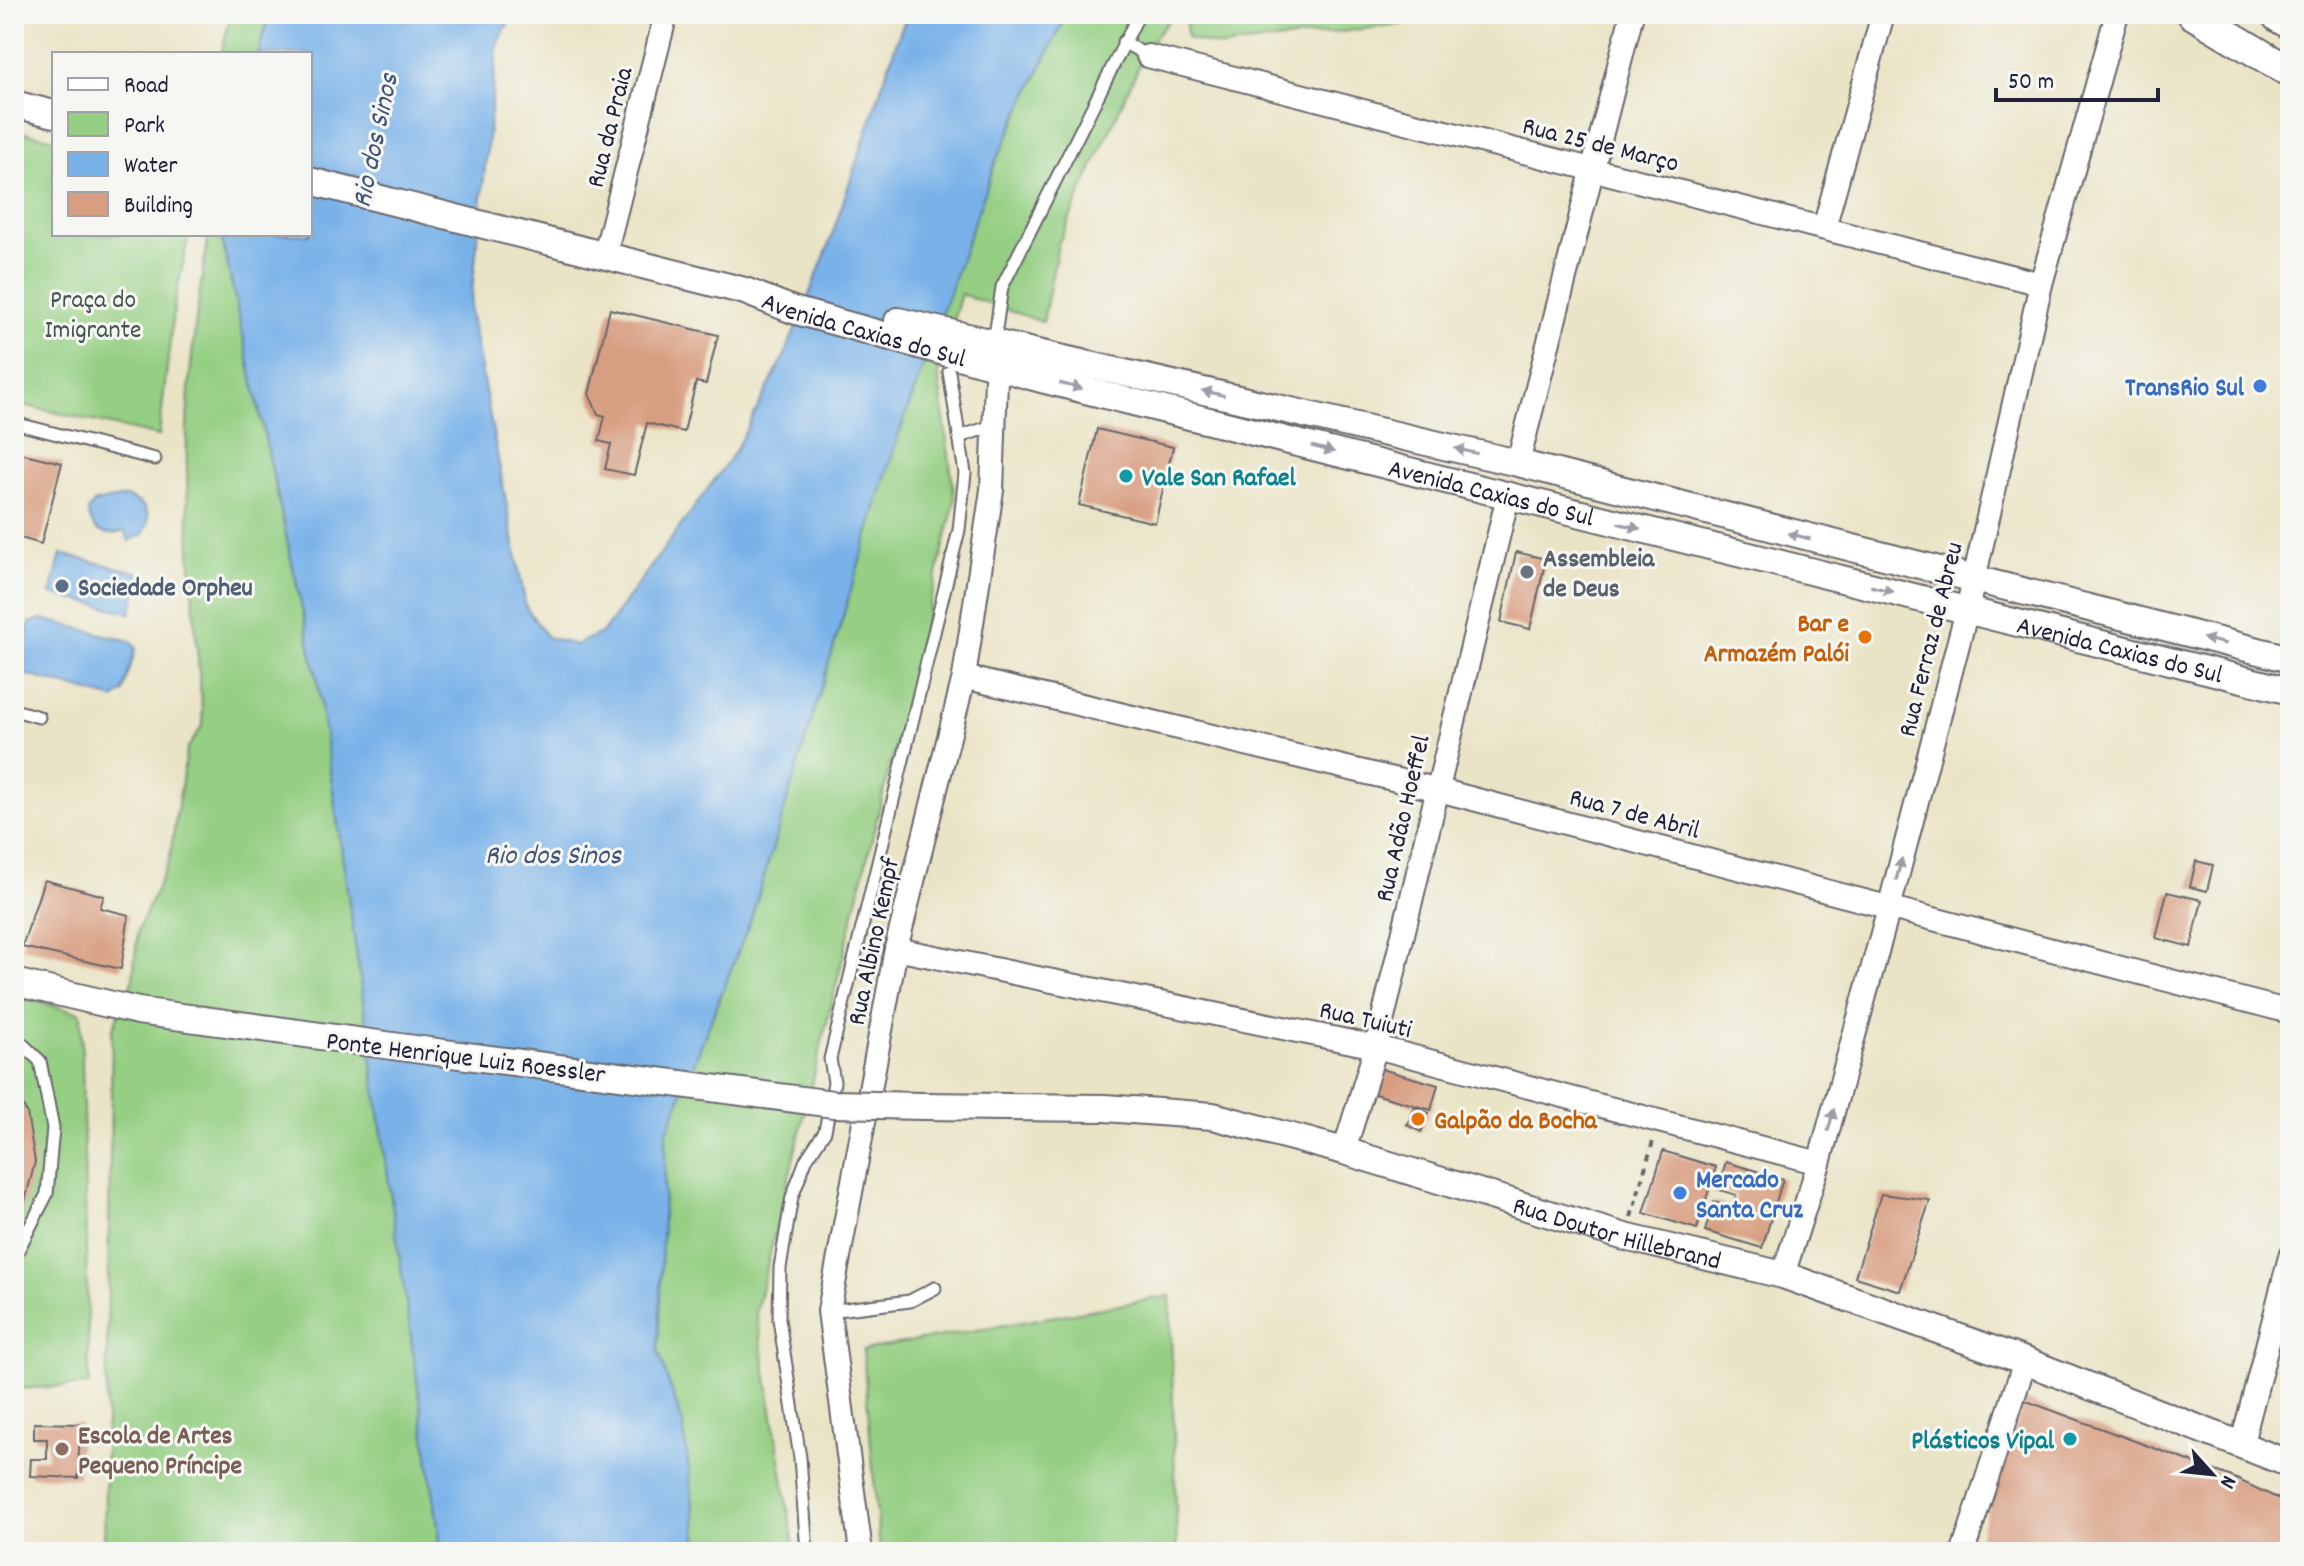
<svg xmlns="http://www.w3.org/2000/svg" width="2304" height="1566" viewBox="0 0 2304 1566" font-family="Dekko,sans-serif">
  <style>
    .green { fill: #95cf83; stroke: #5c785f; stroke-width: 2 }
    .water { fill: #79b2e9; stroke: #4e6a92; stroke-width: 2 }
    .building { fill: #d89e81 }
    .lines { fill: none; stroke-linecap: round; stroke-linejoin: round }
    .service-casing { stroke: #68666c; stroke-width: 15 }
    .minor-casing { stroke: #68666c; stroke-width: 26 }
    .tertiary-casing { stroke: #68666c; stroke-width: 30 }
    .secondary-casing { stroke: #68666c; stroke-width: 34 }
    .motorway-casing { stroke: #68666c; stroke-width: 42 }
    .path { stroke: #68666c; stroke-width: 4; stroke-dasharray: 6 6; stroke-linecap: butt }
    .service { stroke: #fff; stroke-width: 11 }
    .minor { stroke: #fff; stroke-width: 22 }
    .tertiary { stroke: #fff; stroke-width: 26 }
    .secondary { stroke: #fff; stroke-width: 30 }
    .motorway { stroke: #fff; stroke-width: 38 }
    .tertiary-bridge-casing { stroke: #68666c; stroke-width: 30; stroke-linecap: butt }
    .tertiary-bridge { stroke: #fff; stroke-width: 26 }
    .oneway { fill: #9c9ca7 }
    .shop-dot { fill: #3f7fe0; stroke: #f6f6f2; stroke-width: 3 }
    .culture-dot { fill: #0f9aa8; stroke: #f6f6f2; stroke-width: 3 }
    .worship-dot { fill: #6b7280; stroke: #f6f6f2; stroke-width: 3 }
    .service-dot { fill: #5c6f8a; stroke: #f6f6f2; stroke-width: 3 }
    .food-dot { fill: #e8710a; stroke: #f6f6f2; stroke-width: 3 }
    .education-dot { fill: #8d6e63; stroke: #f6f6f2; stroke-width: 3 }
    .labels { text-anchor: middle; stroke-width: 6; stroke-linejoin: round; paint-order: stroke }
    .street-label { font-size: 26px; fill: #22223b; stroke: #f6f6f2 }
    .park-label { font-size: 26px; fill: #445651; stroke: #f6f6f2 }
    .shop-label { font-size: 26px; font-weight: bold; fill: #366cbe; stroke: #f6f6f2; text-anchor: end }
    .culture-label { font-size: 26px; font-weight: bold; fill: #0d838f; stroke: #f6f6f2; text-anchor: start }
    .worship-label { font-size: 26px; font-weight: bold; fill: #5b616d; stroke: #f6f6f2; text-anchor: start }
    .service-label { font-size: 26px; font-weight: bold; fill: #4e5e75; stroke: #f6f6f2; text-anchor: start }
    .food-label { font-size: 26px; font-weight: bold; fill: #c56008; stroke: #f6f6f2; text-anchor: end }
    .education-label { font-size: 26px; font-weight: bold; fill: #785e54; stroke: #f6f6f2; text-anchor: start }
    .water-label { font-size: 28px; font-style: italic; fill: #405478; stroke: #f6f6f2 }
  </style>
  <rect width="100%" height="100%" fill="#f6f6f2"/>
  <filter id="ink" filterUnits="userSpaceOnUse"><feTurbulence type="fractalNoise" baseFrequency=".0125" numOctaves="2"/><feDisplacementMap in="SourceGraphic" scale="16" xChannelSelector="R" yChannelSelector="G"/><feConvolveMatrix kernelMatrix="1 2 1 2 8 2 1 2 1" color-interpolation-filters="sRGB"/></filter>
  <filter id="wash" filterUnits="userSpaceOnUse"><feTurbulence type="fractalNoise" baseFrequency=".006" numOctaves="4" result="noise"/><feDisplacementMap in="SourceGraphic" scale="32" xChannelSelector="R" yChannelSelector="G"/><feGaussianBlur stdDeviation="1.8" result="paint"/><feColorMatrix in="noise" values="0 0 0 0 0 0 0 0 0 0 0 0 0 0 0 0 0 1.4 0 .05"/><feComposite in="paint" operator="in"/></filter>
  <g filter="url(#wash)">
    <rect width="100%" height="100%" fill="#eae4c6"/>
    <g class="green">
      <polygon points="231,14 269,14 258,54 221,54"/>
      <polygon points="1067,14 1174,14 1149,44 1058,244 1043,322 961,294 938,373 955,501 756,1311 795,1552 699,1552 683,1425 658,1350 666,1134 752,916 895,445 996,160"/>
      <polygon points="1185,14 1440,14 1403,24 1222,47 1187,38"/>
      <polygon points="14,130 54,139 54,234 189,234 174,307 159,436 14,403"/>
      <path d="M209,234H221L317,678L438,1526L439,1552H104L112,1031L133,978L138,930L169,861L187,749L203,725C196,626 185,527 187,427C189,362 198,298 209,234Z"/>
      <polygon points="14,995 81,1013 89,1385 14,1389"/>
      <polygon points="1170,1296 1177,1552 880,1552 863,1350"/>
    </g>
    <g class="water">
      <polygon points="269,14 513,14 498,42 470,311 526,607 547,637 575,645 603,632 734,453 784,357 828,247 901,29 909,14 1067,14 996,160 895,445 752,916 666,1134 658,1350 683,1425 699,1552 439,1552 438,1526 317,678 221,234 310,234 310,54 258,54"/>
      <path d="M127,497C146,503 155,517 142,535L129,541L125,531C105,538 92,533 88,511L95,502Z"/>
      <polygon points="61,554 140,573 131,613 51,594"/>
      <polygon points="41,619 130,641 136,648 123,692 114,699 21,673 18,665 30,623"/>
    </g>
    <g id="blocks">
      <g class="building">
        <polygon points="610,309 718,335 706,384 696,382 684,432 647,423 634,475 605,469 611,444 599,441 605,416 598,414 589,394"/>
        <polygon points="1097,429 1173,447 1155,523 1079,505"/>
        <polygon points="16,452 62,463 41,544 14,536"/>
        <polygon points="1516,552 1546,559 1530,629 1501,622"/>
        <polygon points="2196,861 2213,865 2207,891 2190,887"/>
        <polygon points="44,880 104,896 100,908 129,915 121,969 22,947"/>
        <polygon points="2167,892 2202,900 2191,947 2156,938"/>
        <polygon points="1378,1068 1438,1085 1431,1110 1371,1093"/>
        <polygon points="14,1091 27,1113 35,1162 20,1220 14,1228"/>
        <polygon points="1415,1107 1429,1113 1421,1132 1407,1125"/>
        <polygon points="1663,1151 1716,1167 1697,1229 1644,1213"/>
        <polygon points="1726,1162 1783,1179 1762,1248 1705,1231 1714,1202 1733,1208 1736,1195 1717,1189"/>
        <polygon points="1881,1194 1930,1200 1900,1291 1855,1277"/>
        <polygon points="2024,1400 2232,1477 2290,1504 2290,1552 1974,1552"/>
        <polygon points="34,1423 80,1424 78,1478 30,1476 31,1459 47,1459 47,1439 34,1439"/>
      </g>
    </g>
  </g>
  <g filter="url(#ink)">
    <use href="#blocks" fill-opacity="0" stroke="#68666c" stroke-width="2"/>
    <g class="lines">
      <g class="service-casing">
        <g id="service">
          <polyline points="1123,42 1148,56"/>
          <polyline points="998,342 996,329 1002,287 1139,14"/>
          <polyline points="14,423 155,459"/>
          <polyline points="959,437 995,425"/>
          <polyline points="14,710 39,717"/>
          <polyline points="14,1036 40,1061 53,1128 47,1194 14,1258"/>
          <polyline points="829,1311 910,1301 935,1288"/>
          <polyline points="807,1552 800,1458 779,1319 780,1268 792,1197 806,1160 825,1131 834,1082 830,1059 959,530 965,473 949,372"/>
        </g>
      </g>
      <g class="minor-casing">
        <g id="minor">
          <polyline points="1148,56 2041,284"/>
          <polyline points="1824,228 1883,14"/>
          <polyline points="605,254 666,14"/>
          <polyline points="1518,463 1632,14"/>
          <polyline points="964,677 1435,789 2290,1012"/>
          <polyline points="896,949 1376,1047 1819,1163"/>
          <polyline points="1344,1151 1376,1047 1508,496"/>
          <polyline points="1783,1275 1819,1163 1889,908 1967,610 2041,284 2117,14"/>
          <polyline points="2242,1443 2290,1257"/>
          <polyline points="861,1552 829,1311 896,949 964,677 992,490 997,351"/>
          <polyline points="1963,1552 2025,1361"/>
        </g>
      </g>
      <g class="tertiary-casing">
        <g id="tertiary">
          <polyline points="14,104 54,114"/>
          <path id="s1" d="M310,181L745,291L793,310L1045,380L2290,691"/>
          <polyline points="898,321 1518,463 2290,659"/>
          <polyline points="14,982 138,1011 429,1051"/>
          <path id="s2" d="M922,1106L1105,1108L1213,1116L1344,1151L1625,1237L1783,1275L2025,1361L2290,1464"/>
        </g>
      </g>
      <g class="secondary-casing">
        <polyline id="secondary" points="2193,14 2290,72"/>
      </g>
      <g class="motorway-casing">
        <polyline id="motorway" points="2281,14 2290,19"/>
      </g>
      <polyline class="path" points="1631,1217 1653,1141"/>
      <use href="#service" class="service"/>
      <use href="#minor" class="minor"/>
      <use href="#tertiary" class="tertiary"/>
      <use href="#secondary" class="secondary"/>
      <use href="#motorway" class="motorway"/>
      <g class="tertiary-bridge-casing">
        <polyline id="tertiary-bridge" points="429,1051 833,1104 922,1106"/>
      </g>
      <use href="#tertiary-bridge" class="tertiary-bridge"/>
    </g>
    <defs><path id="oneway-solid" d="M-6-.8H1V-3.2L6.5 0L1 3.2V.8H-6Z" transform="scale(2)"/></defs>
    <g class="oneway">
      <use href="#oneway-solid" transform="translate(1071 386) rotate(14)"/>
      <use href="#oneway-solid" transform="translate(1213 393) rotate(-167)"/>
      <use href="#oneway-solid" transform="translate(1323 449) rotate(14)"/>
      <use href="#oneway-solid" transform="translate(1466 451) rotate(-167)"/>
      <use href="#oneway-solid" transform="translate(1629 526) rotate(14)"/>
      <use href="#oneway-solid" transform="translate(1799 536) rotate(-165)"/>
      <use href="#oneway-solid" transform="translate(1882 589) rotate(14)"/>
      <use href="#oneway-solid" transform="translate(2214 641) rotate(-166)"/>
      <use href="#oneway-solid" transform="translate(1899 869) rotate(-75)"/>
      <use href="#oneway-solid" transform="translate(1831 1120) rotate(-75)"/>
    </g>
  </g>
  <g class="shop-dot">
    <circle cx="2260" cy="386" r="8"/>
    <circle cx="1680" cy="1193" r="8"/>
  </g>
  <g class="culture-dot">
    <circle cx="1126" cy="476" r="8"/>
    <circle cx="2070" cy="1439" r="8"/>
  </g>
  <circle class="worship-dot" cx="1527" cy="572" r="8"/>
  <circle class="service-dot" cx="62" cy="586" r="8"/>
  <g class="food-dot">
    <circle cx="1865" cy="637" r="8"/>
    <circle cx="1418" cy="1119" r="8"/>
  </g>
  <circle class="education-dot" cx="62" cy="1449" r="8"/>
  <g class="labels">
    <g class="street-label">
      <text transform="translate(608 127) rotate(-76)" y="9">Rua da Praia</text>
      <text transform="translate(1601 143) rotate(14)" y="9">Rua 25 de Março</text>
      <text dy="9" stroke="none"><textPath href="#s1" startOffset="574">Avenida Caxias do Sul</textPath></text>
      <text dy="9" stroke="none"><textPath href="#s1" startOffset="1222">Avenida Caxias do Sul</textPath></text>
      <text transform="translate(1929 639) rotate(-76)" y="9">Rua Ferraz de Abreu</text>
      <text dy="9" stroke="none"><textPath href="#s1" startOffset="1870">Avenida Caxias do Sul</textPath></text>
      <text transform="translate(1635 812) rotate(15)" y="9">Rua 7 de Abril</text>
      <text transform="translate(1401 818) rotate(-77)" y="9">Rua Adão Hoeffel</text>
      <text transform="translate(872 941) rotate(-78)" y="9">Rua Albino Kempf</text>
      <text transform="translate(1366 1018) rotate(13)" y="9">Rua Tuiuti</text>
      <text transform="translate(466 1056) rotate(7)" y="9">Ponte Henrique Luiz Roessler</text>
      <text dy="9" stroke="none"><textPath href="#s2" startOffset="712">Rua Doutor Hillebrand</textPath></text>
    </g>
    <g class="park-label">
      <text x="93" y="307">Praça do<tspan x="93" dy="30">Imigrante</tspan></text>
    </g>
    <g class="shop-label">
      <text x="2244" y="395">TransRio Sul</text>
      <text x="1696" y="1187" text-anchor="start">Mercado<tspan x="1696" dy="30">Santa Cruz</tspan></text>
    </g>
    <g class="culture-label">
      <text x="1142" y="485">Vale San Rafael</text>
      <text x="2054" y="1448" text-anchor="end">Plásticos Vipal</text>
    </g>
    <g class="worship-label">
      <text x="1543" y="566">Assembleia<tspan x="1543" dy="30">de Deus</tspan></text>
    </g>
    <g class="service-label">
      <text x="78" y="595">Sociedade Orpheu</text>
    </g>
    <g class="food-label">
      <text x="1849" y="631">Bar e<tspan x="1849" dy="30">Armazém Palói</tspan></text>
      <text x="1434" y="1128" text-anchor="start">Galpão da Bocha</text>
    </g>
    <g class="education-label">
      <text x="78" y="1443">Escola de Artes<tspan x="78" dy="30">Pequeno Príncipe</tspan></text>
    </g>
    <g class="water-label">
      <text transform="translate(373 140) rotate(-78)" y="10">Rio dos Sinos</text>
      <text x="553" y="863">Rio dos Sinos</text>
    </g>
  </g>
  <rect width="2304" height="1566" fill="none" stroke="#f6f6f2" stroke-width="48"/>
  <rect x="52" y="52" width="260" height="184" fill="#f6f6f2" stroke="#a1a1a9" stroke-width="2"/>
  <rect x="68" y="78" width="40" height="12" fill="#ffffff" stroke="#a1a1a9" stroke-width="2"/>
  <text x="124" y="92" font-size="24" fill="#22223b">Road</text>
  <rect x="68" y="112" width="40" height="24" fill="#95cf83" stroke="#a1a1a9" stroke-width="2"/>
  <text x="124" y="132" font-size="24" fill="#22223b">Park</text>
  <rect x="68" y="152" width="40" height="24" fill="#79b2e9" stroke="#a1a1a9" stroke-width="2"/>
  <text x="124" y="172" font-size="24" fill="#22223b">Water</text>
  <rect x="68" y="192" width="40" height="24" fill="#d89e81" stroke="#a1a1a9" stroke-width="2"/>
  <text x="124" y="212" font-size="24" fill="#22223b">Building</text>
  <g transform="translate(2212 1474) rotate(117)" stroke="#f6f6f2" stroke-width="6" paint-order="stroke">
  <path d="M0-6L14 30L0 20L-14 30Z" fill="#22223b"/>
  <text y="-12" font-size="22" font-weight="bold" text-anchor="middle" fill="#22223b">N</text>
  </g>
  <path d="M1996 88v12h162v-12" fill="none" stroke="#22223b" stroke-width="4"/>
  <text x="2008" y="88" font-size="24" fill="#22223b" stroke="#f6f6f2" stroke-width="6" paint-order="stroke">50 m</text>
</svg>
